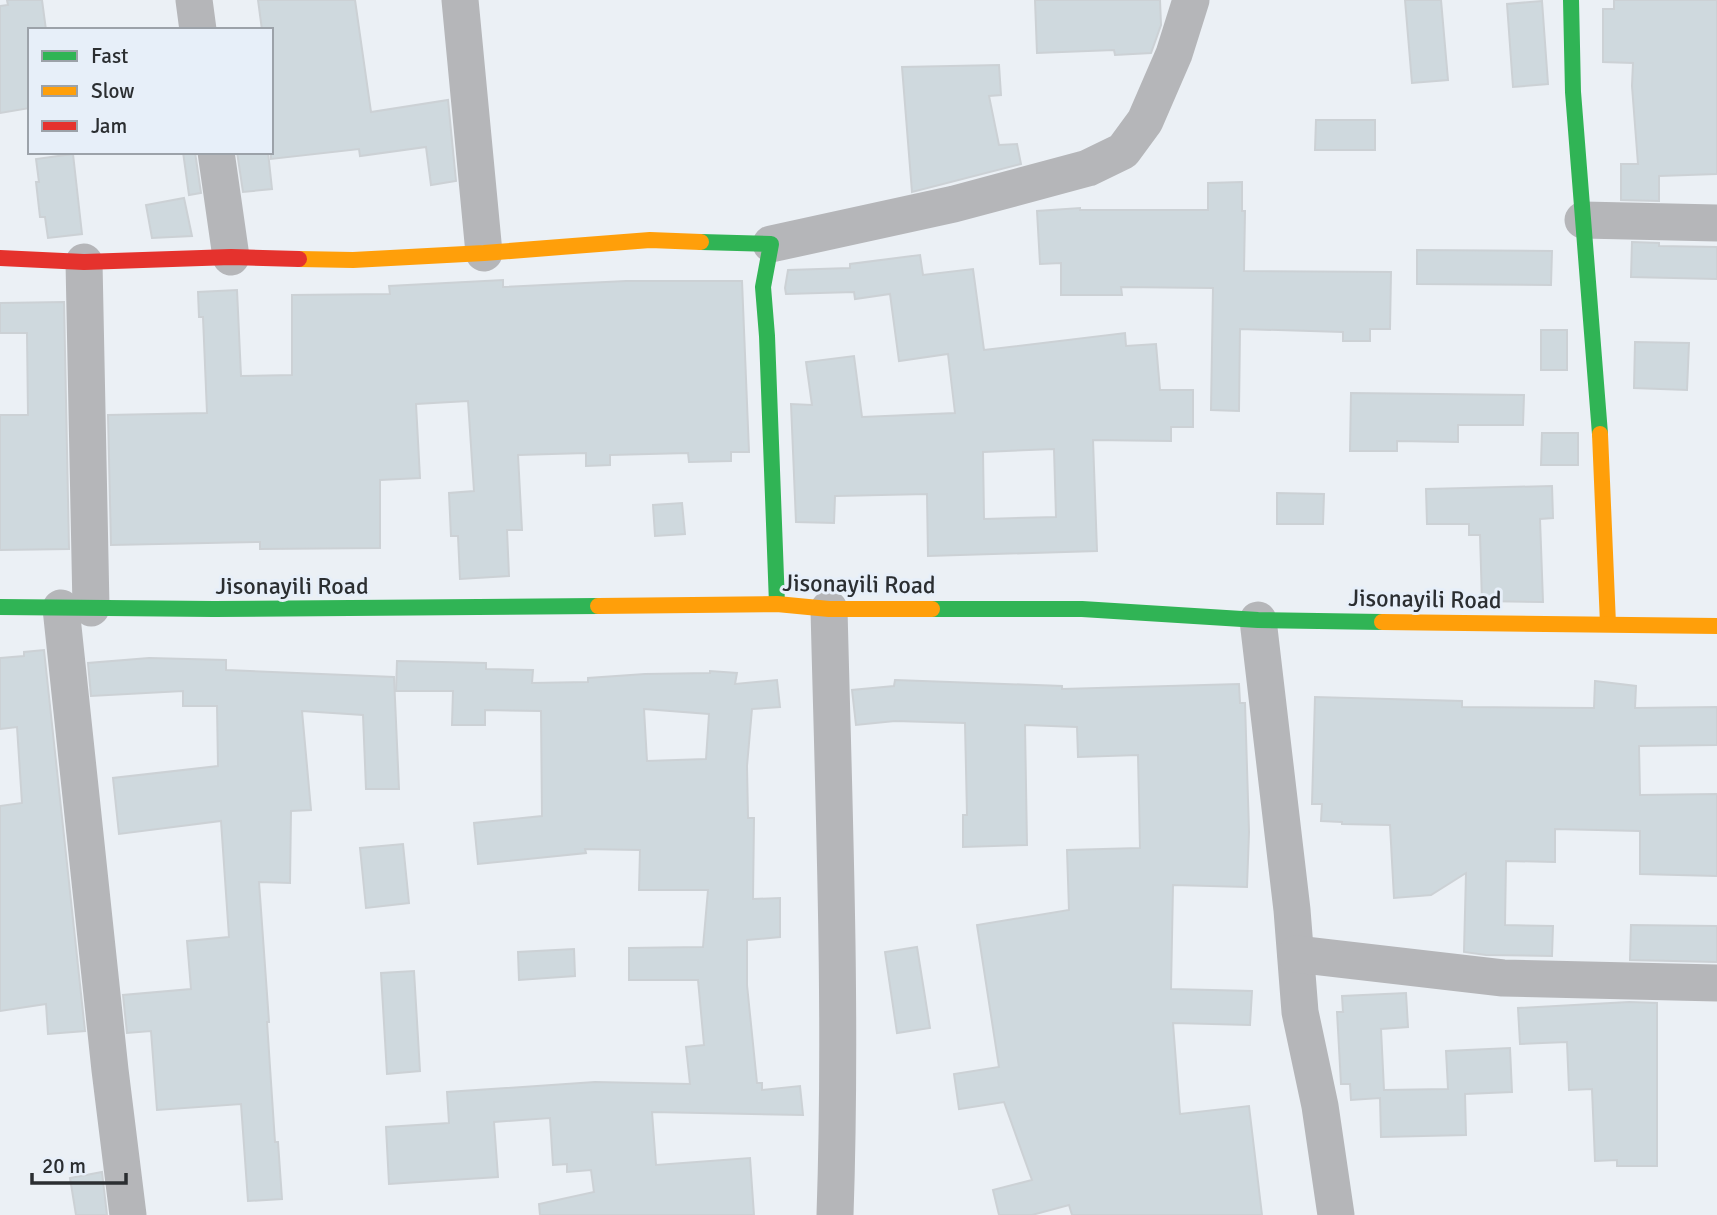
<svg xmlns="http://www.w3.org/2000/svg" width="1717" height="1215" viewBox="0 0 1717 1215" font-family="Signika,sans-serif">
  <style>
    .building { fill: #cfd9de; stroke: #ccd1d5; stroke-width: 2; fill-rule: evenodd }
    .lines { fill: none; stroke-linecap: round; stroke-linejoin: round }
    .street { stroke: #b5b6b9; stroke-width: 37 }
    .fast { stroke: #30b455; stroke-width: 16 }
    .slow { stroke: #ff9f0a; stroke-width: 16 }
    .jam { stroke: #e5322d; stroke-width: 16 }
    .labels { text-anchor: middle; stroke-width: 6; stroke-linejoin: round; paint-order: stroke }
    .street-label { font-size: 24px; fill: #2b2e31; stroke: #e7eff9 }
  </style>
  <rect width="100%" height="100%" fill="#ebf0f5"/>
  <g class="building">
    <polygon points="7,0 42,0 46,30 30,30 30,108 0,113 0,6 8,5"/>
    <polygon points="258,0 355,0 371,112 448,100 456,181 431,185 426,147 360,156 359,149 271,159 271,30 262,30"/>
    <polygon points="1035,0 1160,0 1161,25 1151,53 1115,55 1114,50 1037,53"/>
    <polygon points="1405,0 1441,0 1448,80 1412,83"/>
    <polygon points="1614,0 1717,0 1717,174 1659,176 1659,201 1621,200 1621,164 1638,164 1632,86 1633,63 1603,62 1603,9 1614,9"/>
    <polygon points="1542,1 1548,84 1513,87 1507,4"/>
    <polygon points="999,65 1001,95 989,96 999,145 1017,144 1021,164 912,192 902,67"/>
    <polygon points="1316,120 1375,120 1375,150 1315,150"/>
    <polygon points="183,152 195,152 201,193 189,195"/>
    <polygon points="237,152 268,152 272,189 243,192"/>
    <polygon points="73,154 82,234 48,238 45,217 40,217 36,182 39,182 36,159"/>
    <polygon points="1242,182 1242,211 1245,211 1244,271 1391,272 1390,329 1370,329 1370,341 1343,341 1343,332 1240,329 1239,411 1211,410 1213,288 1121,287 1122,295 1061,295 1061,263 1040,264 1037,211 1080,208 1080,210 1208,210 1208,183"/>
    <polygon points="184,198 192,236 152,238 146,205"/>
    <polygon points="1632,242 1659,243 1659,246 1717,247 1717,279 1631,277"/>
    <polygon points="1417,250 1552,251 1551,285 1417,284"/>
    <path d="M920,255L923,275L973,269L984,350L1125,333L1126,346L1156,344L1160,390H1193V427H1171V441L1093,440L1097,551L928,556L927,494L835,496L834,523L796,522L791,404L812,405L806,362L854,356L862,417L955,413L948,354L899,361L890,294L855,299L854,292L786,294L785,288L788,270L850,268V264ZM1054,449L1056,517L984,519L983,452Z"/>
    <polygon points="503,280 503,287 626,281 742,281 749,452 731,452 731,461 689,462 688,453 610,455 610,465 586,466 586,453 518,455 522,530 507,530 509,576 460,579 458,536 451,536 449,493 474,491 468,401 416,404 420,478 380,480 380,548 260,549 260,542 111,545 108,415 207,413 203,317 199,317 198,292 237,290 241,376 292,375 292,295 390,294 389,286"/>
    <polygon points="64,302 69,549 0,550 0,415 28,415 27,333 0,333 0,303"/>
    <rect x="1541" y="330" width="26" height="40"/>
    <polygon points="1635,342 1689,343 1687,390 1634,388"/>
    <polygon points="1351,393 1524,395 1523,425 1458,425 1458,442 1397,441 1397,451 1350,451"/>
    <polygon points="1542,433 1578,433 1578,465 1541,465"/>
    <polygon points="1552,486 1553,518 1540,519 1543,602 1482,601 1480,535 1469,535 1469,524 1427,524 1426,489"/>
    <polygon points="1277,493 1324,494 1323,524 1277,524"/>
    <polygon points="682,503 685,534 655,536 653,505"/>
    <polygon points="44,650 85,1031 48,1034 46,1004 0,1011 0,806 22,803 17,727 0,729 0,658 24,656 24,652"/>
    <polygon points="149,658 226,660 226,670 394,677 399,789 366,789 363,715 302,711 311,810 291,811 290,883 259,882 269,1022 267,1022 275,1142 278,1142 282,1199 248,1201 241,1104 157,1110 151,1031 127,1033 123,995 191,989 187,941 229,937 221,821 119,834 113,778 218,766 217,706 183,706 183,691 91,696 88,663"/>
    <path d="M397,661L486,663V669L533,670L532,683L588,682V678L645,674L710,673V671L737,673L735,684L777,680L780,707L752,709L747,766L748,818H754L753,899L780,898V937L747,940V985L757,1083H762V1090L800,1086L803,1115L652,1112L656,1165L750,1158L754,1215H540L539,1204L594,1192L591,1170L567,1172V1164L553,1165L550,1118L494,1122L498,1177L389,1184L386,1127L449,1123L447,1092L595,1082L690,1084L686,1047L704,1045L698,980H629V948L703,947L708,890H639L640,850L585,849L586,853L478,864L474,823L542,816L541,711L485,710V725H452L453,691H396ZM644,709L709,714L706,759L647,761Z"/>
    <polygon points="895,680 1062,686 1062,689 1239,684 1240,703 1245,703 1249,832 1247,887 1173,885 1171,989 1252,991 1250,1025 1173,1023 1180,1114 1249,1106 1262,1215 1072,1215 1069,1205 1032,1215 999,1215 993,1190 1032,1180 1004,1102 959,1109 954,1074 999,1067 977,925 1069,910 1067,850 1140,848 1138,755 1078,757 1077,727 1025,725 1027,845 963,847 963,815 967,815 965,723 895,721 856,725 852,690 894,686"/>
    <polygon points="1595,681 1636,686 1635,708 1717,707 1717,745 1639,746 1640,795 1717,794 1717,876 1640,874 1640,831 1555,829 1555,862 1506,861 1505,925 1553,926 1552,956 1486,955 1464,952 1466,873 1431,895 1394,898 1390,825 1342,824 1342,822 1321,821 1322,804 1312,804 1315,697 1462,701 1462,707 1594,708"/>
    <polygon points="403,844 409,903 366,908 360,848"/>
    <polygon points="1631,925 1717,926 1717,962 1630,960"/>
    <polygon points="917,947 930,1028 897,1033 885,952"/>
    <polygon points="574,949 575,976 519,980 518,952"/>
    <polygon points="414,971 420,1071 387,1074 381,973"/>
    <polygon points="1406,993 1408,1027 1381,1029 1384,1090 1448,1089 1446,1051 1510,1048 1512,1092 1465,1094 1466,1135 1381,1137 1380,1098 1351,1100 1350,1084 1341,1084 1337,1012 1343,1012 1342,996"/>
    <polygon points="1629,1002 1657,1003 1657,1166 1617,1166 1617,1160 1595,1161 1592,1089 1569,1090 1567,1042 1520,1044 1518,1008"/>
    <polygon points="102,1172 107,1215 76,1215 70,1178"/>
  </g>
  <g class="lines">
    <g class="street">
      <polyline points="194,0 198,30"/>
      <polyline points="460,0 484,253"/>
      <polyline points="216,152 231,257"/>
      <polyline points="1583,220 1717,223"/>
      <polyline points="771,244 954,204 1088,168 1123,151 1145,121 1174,54 1191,0"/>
      <polyline points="84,262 91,608"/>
      <polyline points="61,608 110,1070 128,1215"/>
      <path d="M829,609C834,811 842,1013 835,1215"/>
      <polyline points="1258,620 1292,910 1300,1012 1320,1106 1336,1215"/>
      <polyline points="1296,954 1503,978 1717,983"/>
    </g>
    <g class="fast">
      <polyline points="1571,0 1573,92 1600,434"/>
      <polyline points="701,242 771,244 763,287 767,336 777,604"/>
      <polyline points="0,607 214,609 598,606"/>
      <polyline points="932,609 1082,609 1258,620 1382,622"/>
    </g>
    <g class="slow">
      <polyline points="299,259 353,260 484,253 650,240 701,242"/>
      <polyline points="1600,434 1608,624"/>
      <polyline points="598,606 777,604 829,609 932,609"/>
      <polyline points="1382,622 1717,626"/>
    </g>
    <polyline class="jam" points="0,258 84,262 231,257 299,259"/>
  </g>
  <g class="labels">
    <g class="street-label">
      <text transform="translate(859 584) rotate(1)" y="8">Jisonayili Road</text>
      <text x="292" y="594">Jisonayili Road</text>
      <text transform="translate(1425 599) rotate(1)" y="8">Jisonayili Road</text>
    </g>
  </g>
  <rect x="28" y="28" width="245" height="126" fill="#e7eff9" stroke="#9ca2a9" stroke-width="2"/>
  <rect x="42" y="51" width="35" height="10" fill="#30b455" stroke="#9ca2a9" stroke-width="2"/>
  <text x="91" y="63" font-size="21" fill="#2b2e31">Fast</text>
  <rect x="42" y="86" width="35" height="10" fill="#ff9f0a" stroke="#9ca2a9" stroke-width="2"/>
  <text x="91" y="98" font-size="21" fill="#2b2e31">Slow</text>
  <rect x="42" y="121" width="35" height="10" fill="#e5322d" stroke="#9ca2a9" stroke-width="2"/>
  <text x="91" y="133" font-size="21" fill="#2b2e31">Jam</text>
  <path d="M32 1173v10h94v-10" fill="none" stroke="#2b2e31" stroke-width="3.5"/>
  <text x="42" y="1173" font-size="21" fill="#2b2e31" stroke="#e7eff9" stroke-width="5" paint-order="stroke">20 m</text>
</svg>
